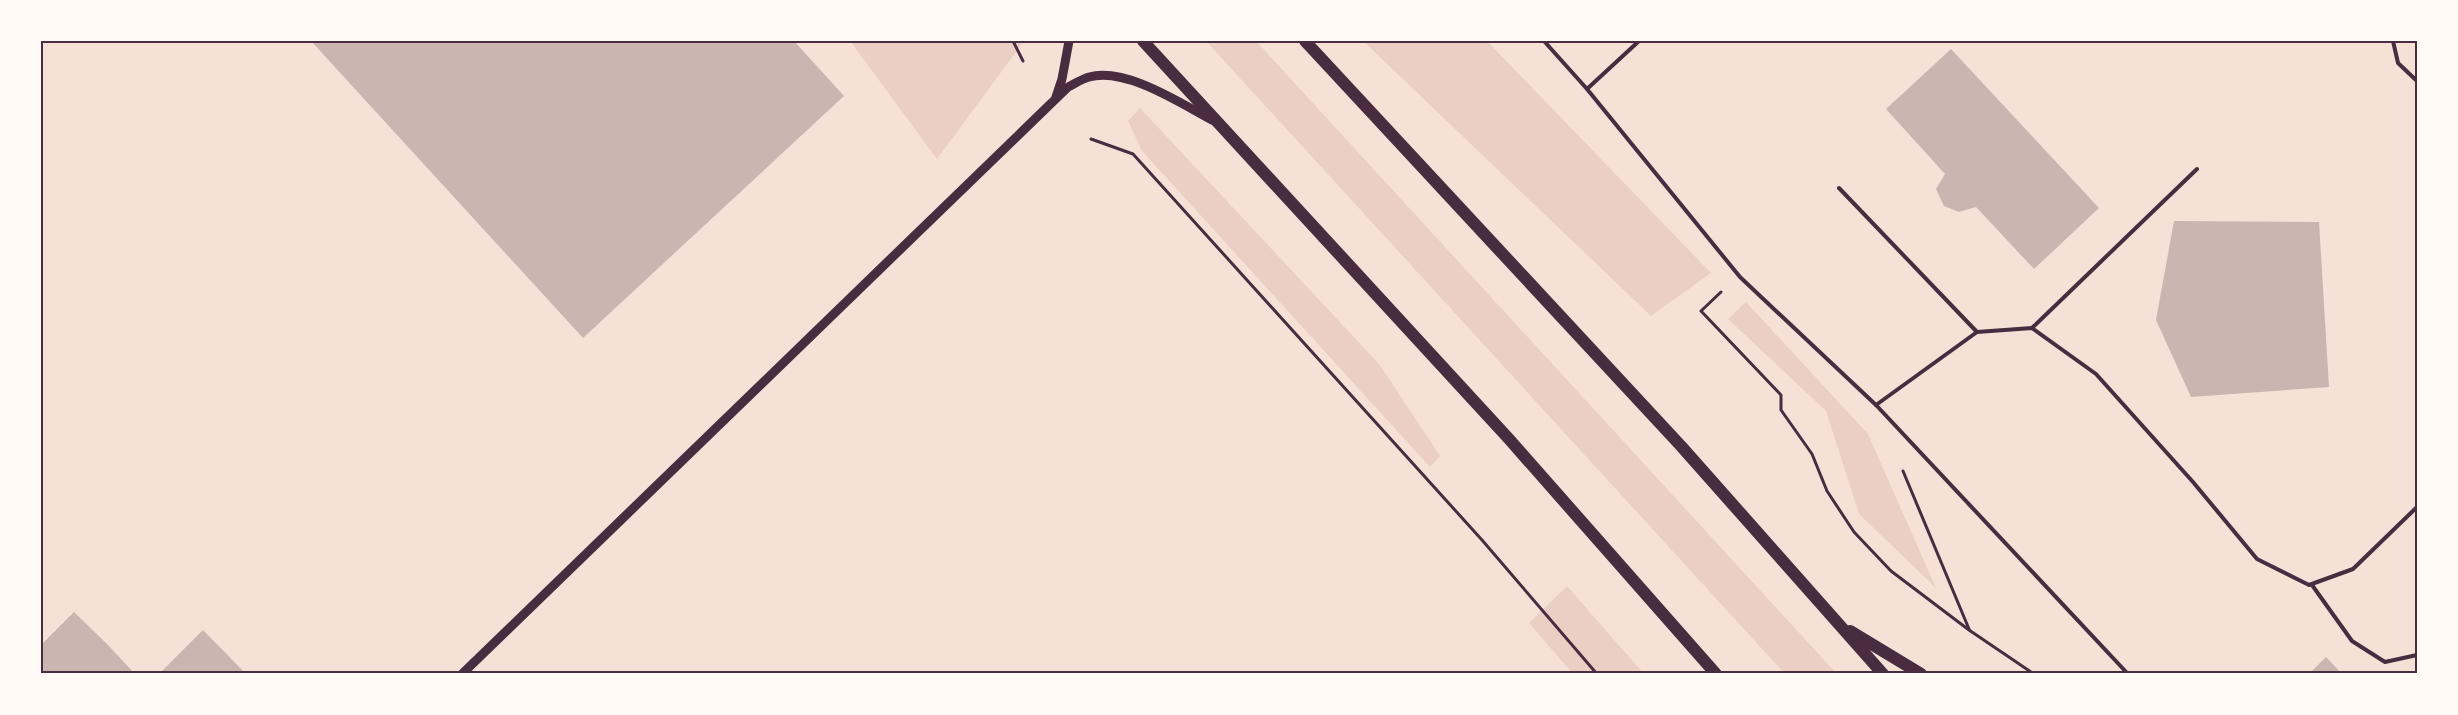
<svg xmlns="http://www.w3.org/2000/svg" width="2458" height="715" viewBox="0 0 2458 715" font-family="Ubuntu,sans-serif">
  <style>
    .green { fill: #ebcfc5 }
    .building { fill: #ccb4b1 }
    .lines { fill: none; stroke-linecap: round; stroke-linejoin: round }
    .path { stroke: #4a2c40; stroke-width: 3 }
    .service { stroke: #4a2c40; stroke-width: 4 }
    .tertiary { stroke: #4a2c40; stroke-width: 9 }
    .primary { stroke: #4a2c40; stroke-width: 12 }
    .neatline { fill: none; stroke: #4a2c40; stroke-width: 2 }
  </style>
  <rect width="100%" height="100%" fill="#f7e1d7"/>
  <g class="green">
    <polygon points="850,41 1024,41 937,159"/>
    <polygon points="1206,41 1256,41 1837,674 1785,674"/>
    <polygon points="1363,41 1487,41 1711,273 1651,316"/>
    <polygon points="1140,108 1380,365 1440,456 1430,467 1142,151 1128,121"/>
    <polygon points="1746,302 1868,434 1936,588 1859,514 1826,411 1728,319"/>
    <polygon points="1567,586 1644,674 1573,674 1529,623"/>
  </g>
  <g class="building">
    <polygon points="311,41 794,41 844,96 583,338"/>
    <polygon points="1951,49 2099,208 2034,269 1976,207 1959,212 1944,206 1936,189 1945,174 1886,109"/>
    <polygon points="2174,221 2319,222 2329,387 2191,397 2156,320"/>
    <polygon points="74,612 108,645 135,674 41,674 41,645"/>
    <polygon points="203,630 246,674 159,674"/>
    <polygon points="2326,657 2342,674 2309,674"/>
  </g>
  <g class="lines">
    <g class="path">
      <polyline points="1013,41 1023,61"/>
      <polyline points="1091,139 1133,154 1482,540 1597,674"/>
      <polyline points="1721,292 1701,311 1781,395 1781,410 1812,454 1827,491 1854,532 1891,571 1969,630 2034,674"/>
      <polyline points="1903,471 1969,629"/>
    </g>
    <g class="service">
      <polyline points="1544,41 1587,89 1740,277 1876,405 2128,674"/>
      <polyline points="2393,41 2398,63 2417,81"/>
      <polyline points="1587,89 1639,41"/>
      <polyline points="1839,188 1977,332 1876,405"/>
      <polyline points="2032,328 2197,169"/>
      <polyline points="1977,332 2032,328 2096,374 2193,482 2257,559 2309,585 2353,569 2417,507"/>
      <polyline points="2312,585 2352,641 2385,662 2417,655"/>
    </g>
    <g class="tertiary">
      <polyline points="1056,97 1062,79 1069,41"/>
      <path d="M462,674L1068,87C1074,84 1082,79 1089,77C1126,67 1180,103 1212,120"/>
    </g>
    <g class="primary">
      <polyline points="1143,41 1509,439 1716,674"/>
      <polyline points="1305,41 1681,446 1883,674"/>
      <polyline points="1850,631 1921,674"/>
    </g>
  </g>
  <rect width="2458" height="715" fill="none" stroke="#fffaf5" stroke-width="85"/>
  <rect x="42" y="42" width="2374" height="630" class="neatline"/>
</svg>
